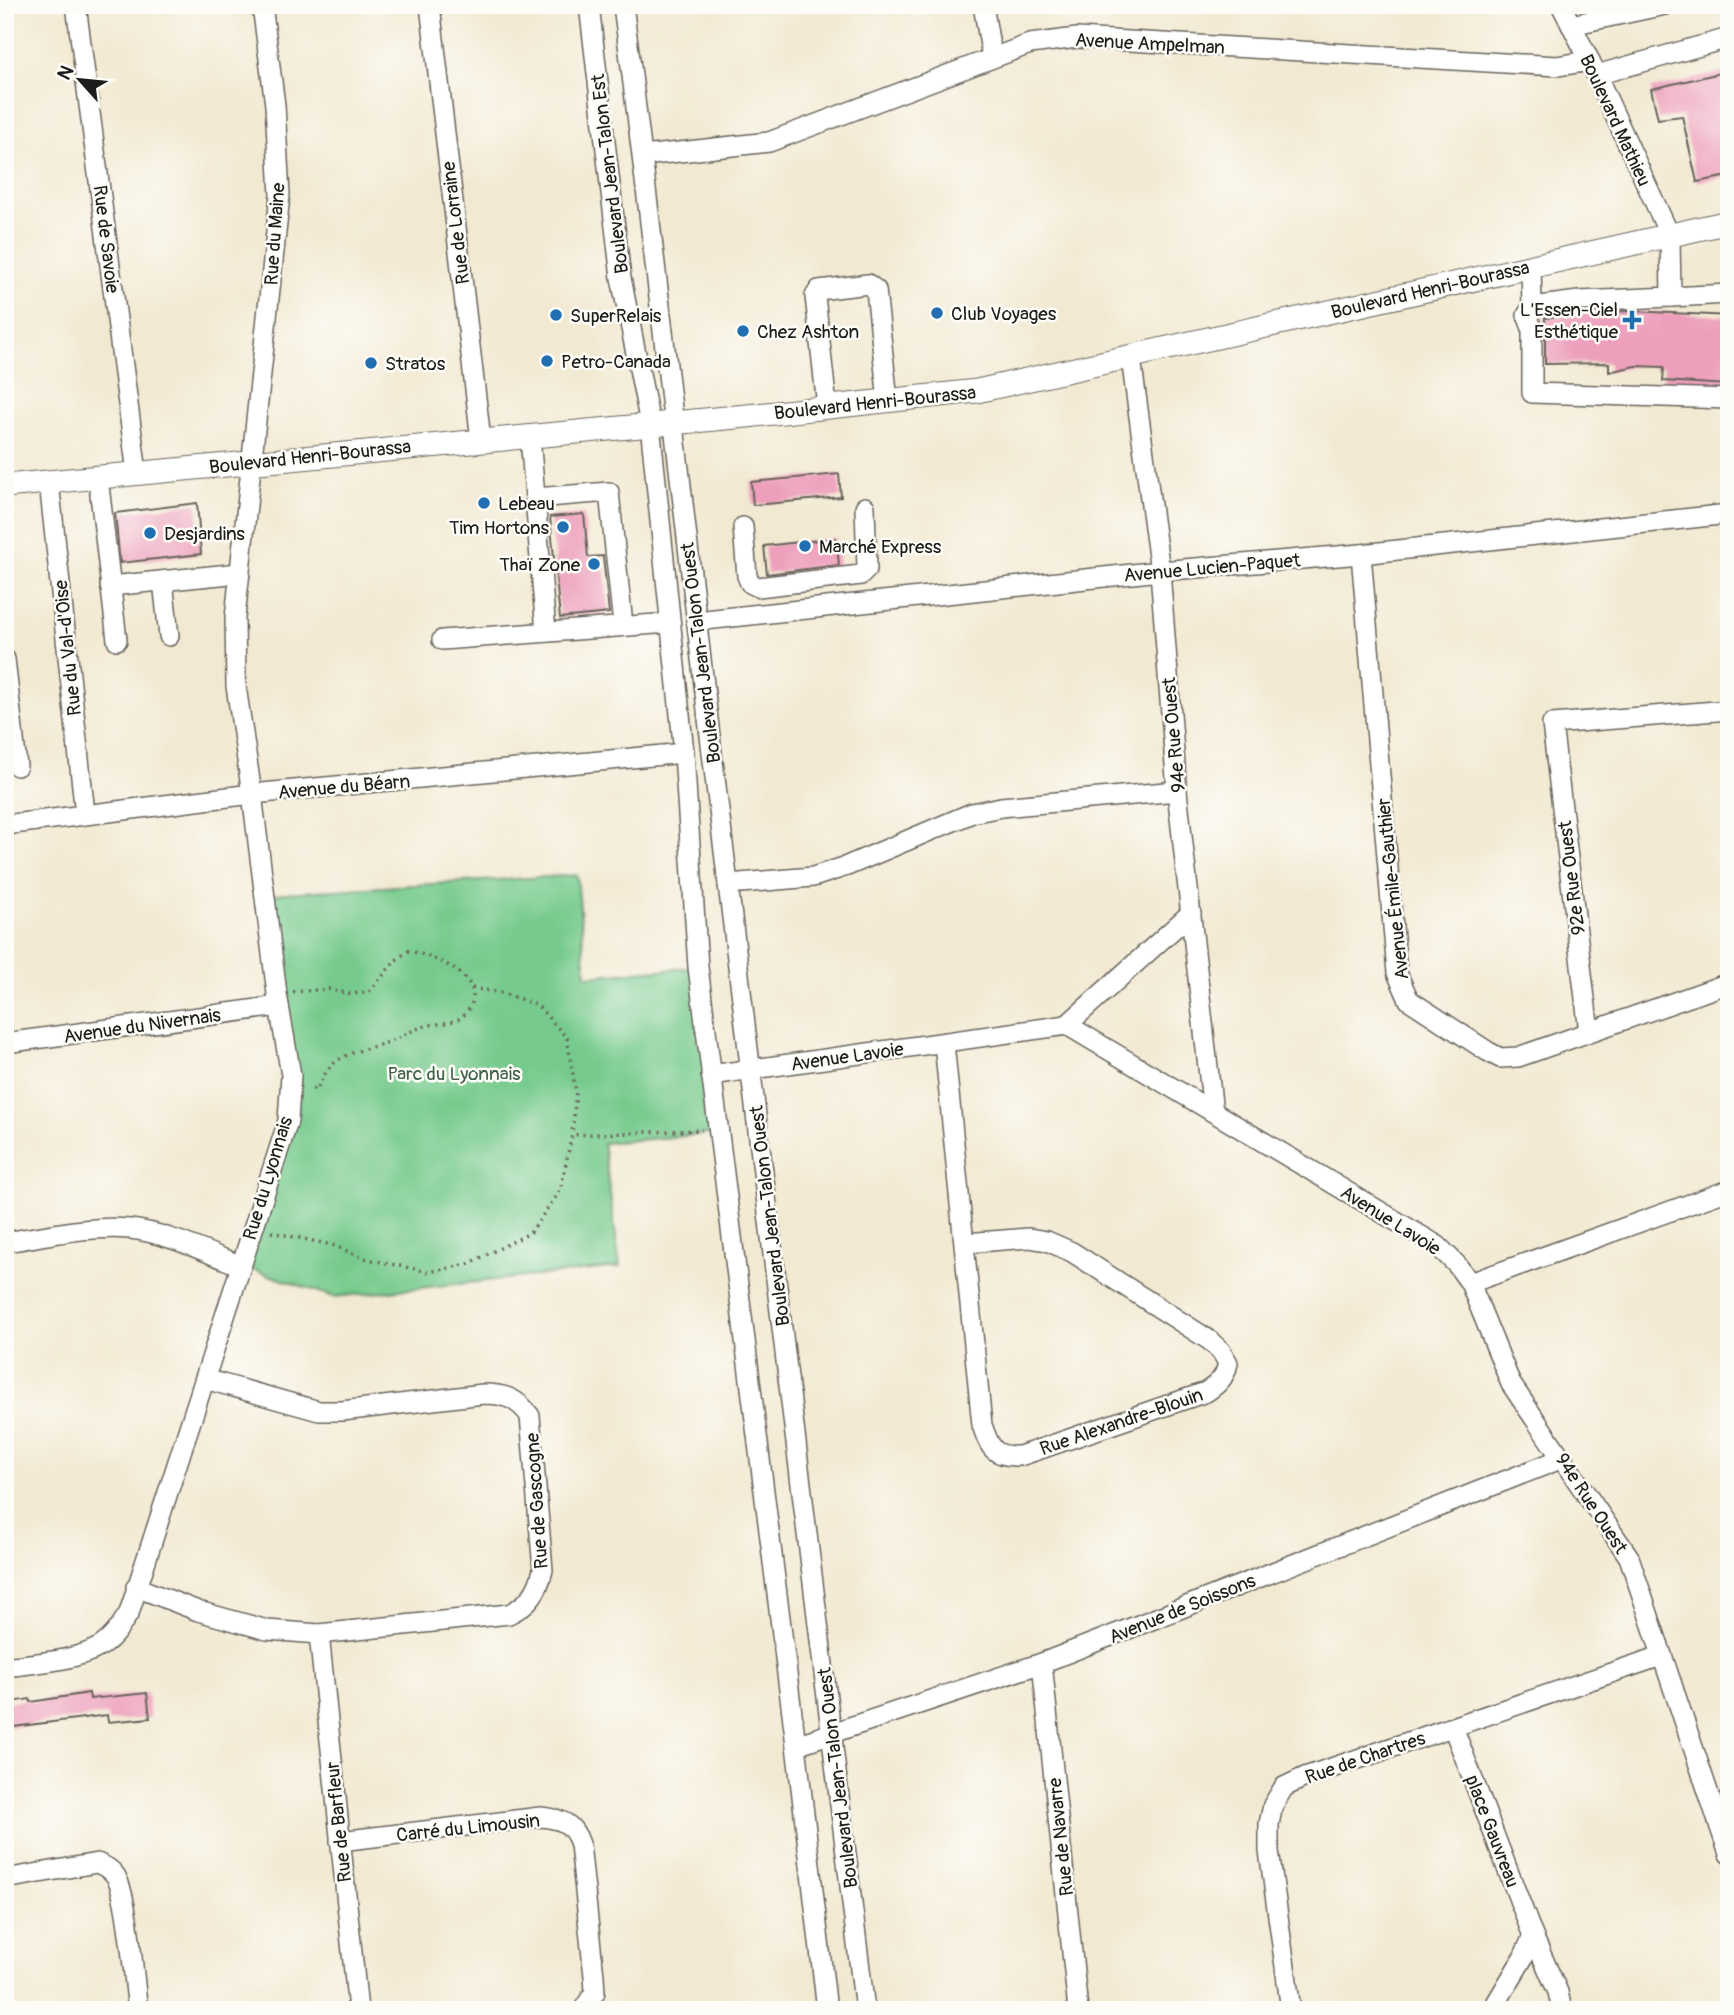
<svg xmlns="http://www.w3.org/2000/svg" width="1734" height="2015" viewBox="0 0 1734 2015" font-family="Pangolin,sans-serif">
  <style>
    .green { fill: #76ca8d; stroke: #497354; stroke-width: 2 }
    .building { fill: #ed9fbb }
    .lines { fill: none; stroke-linecap: round; stroke-linejoin: round }
    .minor-casing { stroke: #67645c; stroke-width: 22 }
    .major-casing { stroke: #67645c; stroke-width: 25 }
    .path { stroke: #67645c; stroke-width: 3.5; stroke-dasharray: 2 5; stroke-linecap: butt }
    .minor { stroke: #fff; stroke-width: 19 }
    .major { stroke: #fff; stroke-width: 23 }
    .poi-dot { fill: #1f6fb2; stroke: #fdfcf7; stroke-width: 2.5 }
    .labels { text-anchor: middle; stroke-width: 5; stroke-linejoin: round; paint-order: stroke }
    .street-label { font-size: 19px; fill: #1c1c1c; stroke: #fdfcf7 }
    .poi-label { font-size: 19px; fill: #1c1c1c; stroke: #fdfcf7; text-anchor: start }
    .park-label { font-size: 19px; fill: #406249; stroke: #fdfcf7 }
  </style>
  <rect width="100%" height="100%" fill="#fdfcf7"/>
  <filter id="ink" filterUnits="userSpaceOnUse"><feTurbulence type="fractalNoise" baseFrequency=".0143" numOctaves="2"/><feDisplacementMap in="SourceGraphic" scale="14" xChannelSelector="R" yChannelSelector="G"/><feConvolveMatrix kernelMatrix="1 2 1 2 8 2 1 2 1" color-interpolation-filters="sRGB"/></filter>
  <filter id="wash" filterUnits="userSpaceOnUse"><feTurbulence type="fractalNoise" baseFrequency=".00686" numOctaves="4" result="noise"/><feDisplacementMap in="SourceGraphic" scale="28" xChannelSelector="R" yChannelSelector="G"/><feGaussianBlur stdDeviation="1.57" result="paint"/><feColorMatrix in="noise" values="0 0 0 0 0 0 0 0 0 0 0 0 0 0 0 0 0 1.4 0 .05"/><feComposite in="paint" operator="in"/></filter>
  <g filter="url(#wash)">
    <rect width="100%" height="100%" fill="#f2e9d2"/>
    <polygon class="green" points="577,875 586,976 698,967 718,1133 603,1143 620,1267 334,1297 239,1265 288,1121 263,897 285,893"/>
    <g id="blocks">
      <g class="building">
        <polygon points="1729,71 1729,176 1697,182 1682,116 1658,119 1651,89"/>
        <polygon points="1633,311 1729,316 1729,385 1663,381 1664,367 1635,366 1609,372 1609,363 1545,364 1545,318 1580,313"/>
        <polygon points="839,474 841,497 753,505 751,482"/>
        <polygon points="197,503 201,554 120,563 115,513"/>
        <polygon points="584,514 588,557 603,556 609,613 560,618 550,517"/>
        <polygon points="836,538 839,565 767,574 764,546"/>
        <polygon points="89,1693 90,1699 147,1693 150,1718 108,1722 107,1715 5,1728 5,1703 30,1699 31,1702"/>
      </g>
    </g>
  </g>
  <g filter="url(#ink)">
    <use href="#blocks" fill-opacity="0" stroke="#67645c" stroke-width="2"/>
    <g class="lines">
      <g class="minor-casing">
        <g id="minor">
          <polyline points="76,5 137,473"/>
          <polyline points="430,5 481,440"/>
          <polyline points="589,5 621,278 650,424 684,753 698,967 796,1745 827,2010"/>
          <path d="M623,5C656,257 683,509 713,761C763,1177 815,1593 865,2010"/>
          <polyline points="983,5 992,57"/>
          <polyline points="1571,25 1665,5"/>
          <polyline points="1596,75 1729,38"/>
          <polyline points="643,156 769,142 1030,44 1077,38 1557,66 1590,61"/>
          <polyline points="1531,266 1532,307 1579,301 1671,297 1670,236 1590,61 1561,5"/>
          <polyline points="1671,297 1729,294"/>
          <polyline points="1532,307 1527,315 1532,328 1532,393 1729,399"/>
          <polyline points="1131,358 1160,571 1177,791 1213,1112"/>
          <polyline points="827,407 815,296 819,290 868,284 876,290 888,401"/>
          <polyline points="530,436 546,632"/>
          <polyline points="98,477 117,640"/>
          <polyline points="49,482 85,814"/>
          <polyline points="535,498 609,492 623,625"/>
          <polyline points="743,527 747,576 750,583 758,587 861,575 867,569 865,507"/>
          <polyline points="1361,554 1397,973 1409,1000 1487,1051 1500,1058 1518,1057 1729,983"/>
          <polyline points="163,581 169,636"/>
          <polyline points="110,586 240,573"/>
          <polyline points="696,621 1160,571 1361,554 1729,514"/>
          <polyline points="442,640 669,623"/>
          <polyline points="5,659 17,766"/>
          <polyline points="5,825 252,794 684,753"/>
          <polyline points="728,884 813,877 847,866 972,813 1001,807 1177,791"/>
          <polyline points="1067,1025 1191,913"/>
          <polyline points="1589,1032 1552,724 1729,710"/>
          <polyline points="5,1043 279,1006"/>
          <path d="M944,1043L982,1425C990,1448 993,1457 1020,1456L1206,1392C1218,1384 1225,1378 1228,1363L1221,1351L1209,1340L1072,1252L1047,1241L1029,1238L965,1243"/>
          <polyline points="711,1075 1067,1025 1438,1246 1457,1265 1470,1283 1729,1190"/>
          <path d="M5,1242C46,1236 89,1225 130,1229C167,1233 205,1252 239,1265"/>
          <polyline points="1470,1283 1511,1384 1629,1557 1729,1854"/>
          <path d="M136,1587L198,1611L267,1630L319,1634L509,1614C529,1604 538,1592 543,1570L530,1416C517,1398 504,1394 483,1394L342,1411H319L205,1379"/>
          <polyline points="319,1634 358,2010"/>
          <polyline points="1042,1663 1078,2010"/>
          <path d="M5,1667C33,1663 77,1661 101,1646C114,1638 121,1625 129,1613L288,1121L291,1075L277,994L252,794L236,686L235,618L280,195L275,105L262,5"/>
          <polyline points="1453,1727 1533,1936 1558,1992 1562,2010"/>
          <polyline points="796,1745 1042,1663 1563,1458"/>
          <path d="M340,1841L541,1817C562,1819 573,1823 580,1844L594,1976L595,1992L583,2010"/>
          <path d="M5,1879L97,1863C104,1866 110,1868 115,1875C128,1892 134,1983 138,2010"/>
          <polyline points="1291,2010 1269,1851 1269,1824 1273,1805 1284,1787 1305,1777 1661,1656"/>
          <polyline points="1492,2010 1523,1958 1533,1936"/>
        </g>
      </g>
      <g class="major-casing">
        <polyline id="major" points="5,486 747,416 977,391 1729,222"/>
      </g>
      <g class="path">
        <polyline points="472,988 502,993 537,1005 567,1038 576,1093 572,1135"/>
        <path d="M293,992L328,989L350,994L369,992L396,960L408,951C432,955 494,979 466,1013C456,1025 440,1022 426,1026C413,1029 403,1036 391,1041C371,1049 347,1050 331,1066C325,1072 321,1082 317,1089H309"/>
        <polyline points="271,1232 332,1245 367,1259 429,1272 468,1264 530,1233 560,1191 572,1135 702,1130"/>
      </g>
      <use href="#minor" class="minor"/>
      <use href="#major" class="major"/>
    </g>
  </g>
  <g class="poi-dot">
    <circle cx="937" cy="313" r="7"/>
    <circle cx="556" cy="315" r="7"/>
    <path d="M1628.5 309.5h7v7h7v7h-7v7h-7v-7h-7v-7h7z"/>
    <circle cx="743" cy="331" r="7"/>
    <circle cx="547" cy="361" r="7"/>
    <circle cx="371" cy="363" r="7"/>
    <circle cx="484" cy="503" r="7"/>
    <circle cx="563" cy="527" r="7"/>
    <circle cx="150" cy="533" r="7"/>
    <circle cx="805" cy="546" r="7"/>
    <circle cx="594" cy="564" r="7"/>
  </g>
  <g class="labels">
    <g class="street-label">
      <text transform="translate(1150 43) rotate(3)" y="7">Avenue Ampelman</text>
      <text transform="translate(1616 120) rotate(65)" y="7">Boulevard Mathieu</text>
      <text transform="translate(609 174) rotate(-97)" y="7">Boulevard Jean-Talon Est</text>
      <text transform="translate(455 223) rotate(-97)" y="7">Rue de Lorraine</text>
      <text transform="translate(274 234) rotate(-86)" y="7">Rue du Maine</text>
      <text transform="translate(107 239) rotate(83)" y="7">Rue de Savoie</text>
      <text transform="translate(1430 289) rotate(-13)" y="7">Boulevard Henri-Bourassa</text>
      <text transform="translate(875 402) rotate(-6)" y="7">Boulevard Henri-Bourassa</text>
      <text transform="translate(310 456) rotate(-6)" y="7">Boulevard Henri-Bourassa</text>
      <text transform="translate(1212 567) rotate(-5)" y="7">Avenue Lucien-Paquet</text>
      <text transform="translate(67 648) rotate(-96)" y="7">Rue du Val-d'Oise</text>
      <text transform="translate(700 653) rotate(-97)" y="7">Boulevard Jean-Talon Ouest</text>
      <text transform="translate(1173 735) rotate(-95)" y="7">94e Rue Ouest</text>
      <text transform="translate(344 786) rotate(-5)" y="7">Avenue du Béarn</text>
      <text transform="translate(1571 878) rotate(-97)" y="7">92e Rue Ouest</text>
      <text transform="translate(1392 889) rotate(-96)" y="7">Avenue Émile-Gauthier</text>
      <text transform="translate(142 1025) rotate(-8)" y="7">Avenue du Nivernais</text>
      <text transform="translate(847 1056) rotate(-8)" y="7">Avenue Lavoie</text>
      <text transform="translate(267 1178) rotate(-73)" y="7">Rue du Lyonnais</text>
      <text transform="translate(769 1216) rotate(-97)" y="7">Boulevard Jean-Talon Ouest</text>
      <text transform="translate(1391 1220) rotate(32)" y="7">Avenue Lavoie</text>
      <text transform="translate(1121 1421) rotate(-19)" y="7">Rue Alexandre-Blouin</text>
      <text transform="translate(536 1501) rotate(-94)" y="7">Rue de Gascogne</text>
      <text transform="translate(1592 1503) rotate(57)" y="7">94e Rue Ouest</text>
      <text transform="translate(1182 1608) rotate(-22)" y="7">Avenue de Soissons</text>
      <text transform="translate(1365 1757) rotate(-19)" y="7">Rue de Chartres</text>
      <text transform="translate(837 1778) rotate(-97)" y="7">Boulevard Jean-Talon Ouest</text>
      <text transform="translate(338 1822) rotate(-96)" y="7">Rue de Barfleur</text>
      <text transform="translate(468 1827) rotate(-6)" y="7">Carré du Limousin</text>
      <text transform="translate(1493 1831) rotate(69)" y="7">place Gauvreau</text>
      <text transform="translate(1060 1837) rotate(-96)" y="7">Rue de Navarre</text>
    </g>
    <g class="poi-label">
      <text x="1618" y="316" text-anchor="end">L'Essen-Ciel<tspan x="1618" dy="22">Esthétique</tspan></text>
      <text x="951" y="320">Club Voyages</text>
      <text x="570" y="322">SuperRelais</text>
      <text x="757" y="338">Chez Ashton</text>
      <text x="561" y="368">Petro-Canada</text>
      <text x="385" y="370">Stratos</text>
      <text x="498" y="510">Lebeau</text>
      <text x="549" y="534" text-anchor="end">Tim Hortons</text>
      <text x="164" y="540">Desjardins</text>
      <text x="819" y="553">Marché Express</text>
      <text x="580" y="571" text-anchor="end">Thaï Zone</text>
    </g>
    <g class="park-label">
      <text x="454" y="1080">Parc du Lyonnais</text>
    </g>
  </g>
  <rect width="1734" height="2015" fill="none" stroke="#fdfcf7" stroke-width="28"/>
  <g transform="translate(80 80) rotate(297)" stroke="#fdfcf7" stroke-width="5" paint-order="stroke">
  <path d="M0-5L12 26L0 18L-12 26Z" fill="#1c1c1c"/>
  <text y="-10" font-size="19" font-weight="bold" text-anchor="middle" fill="#1c1c1c">N</text>
  </g>
</svg>
